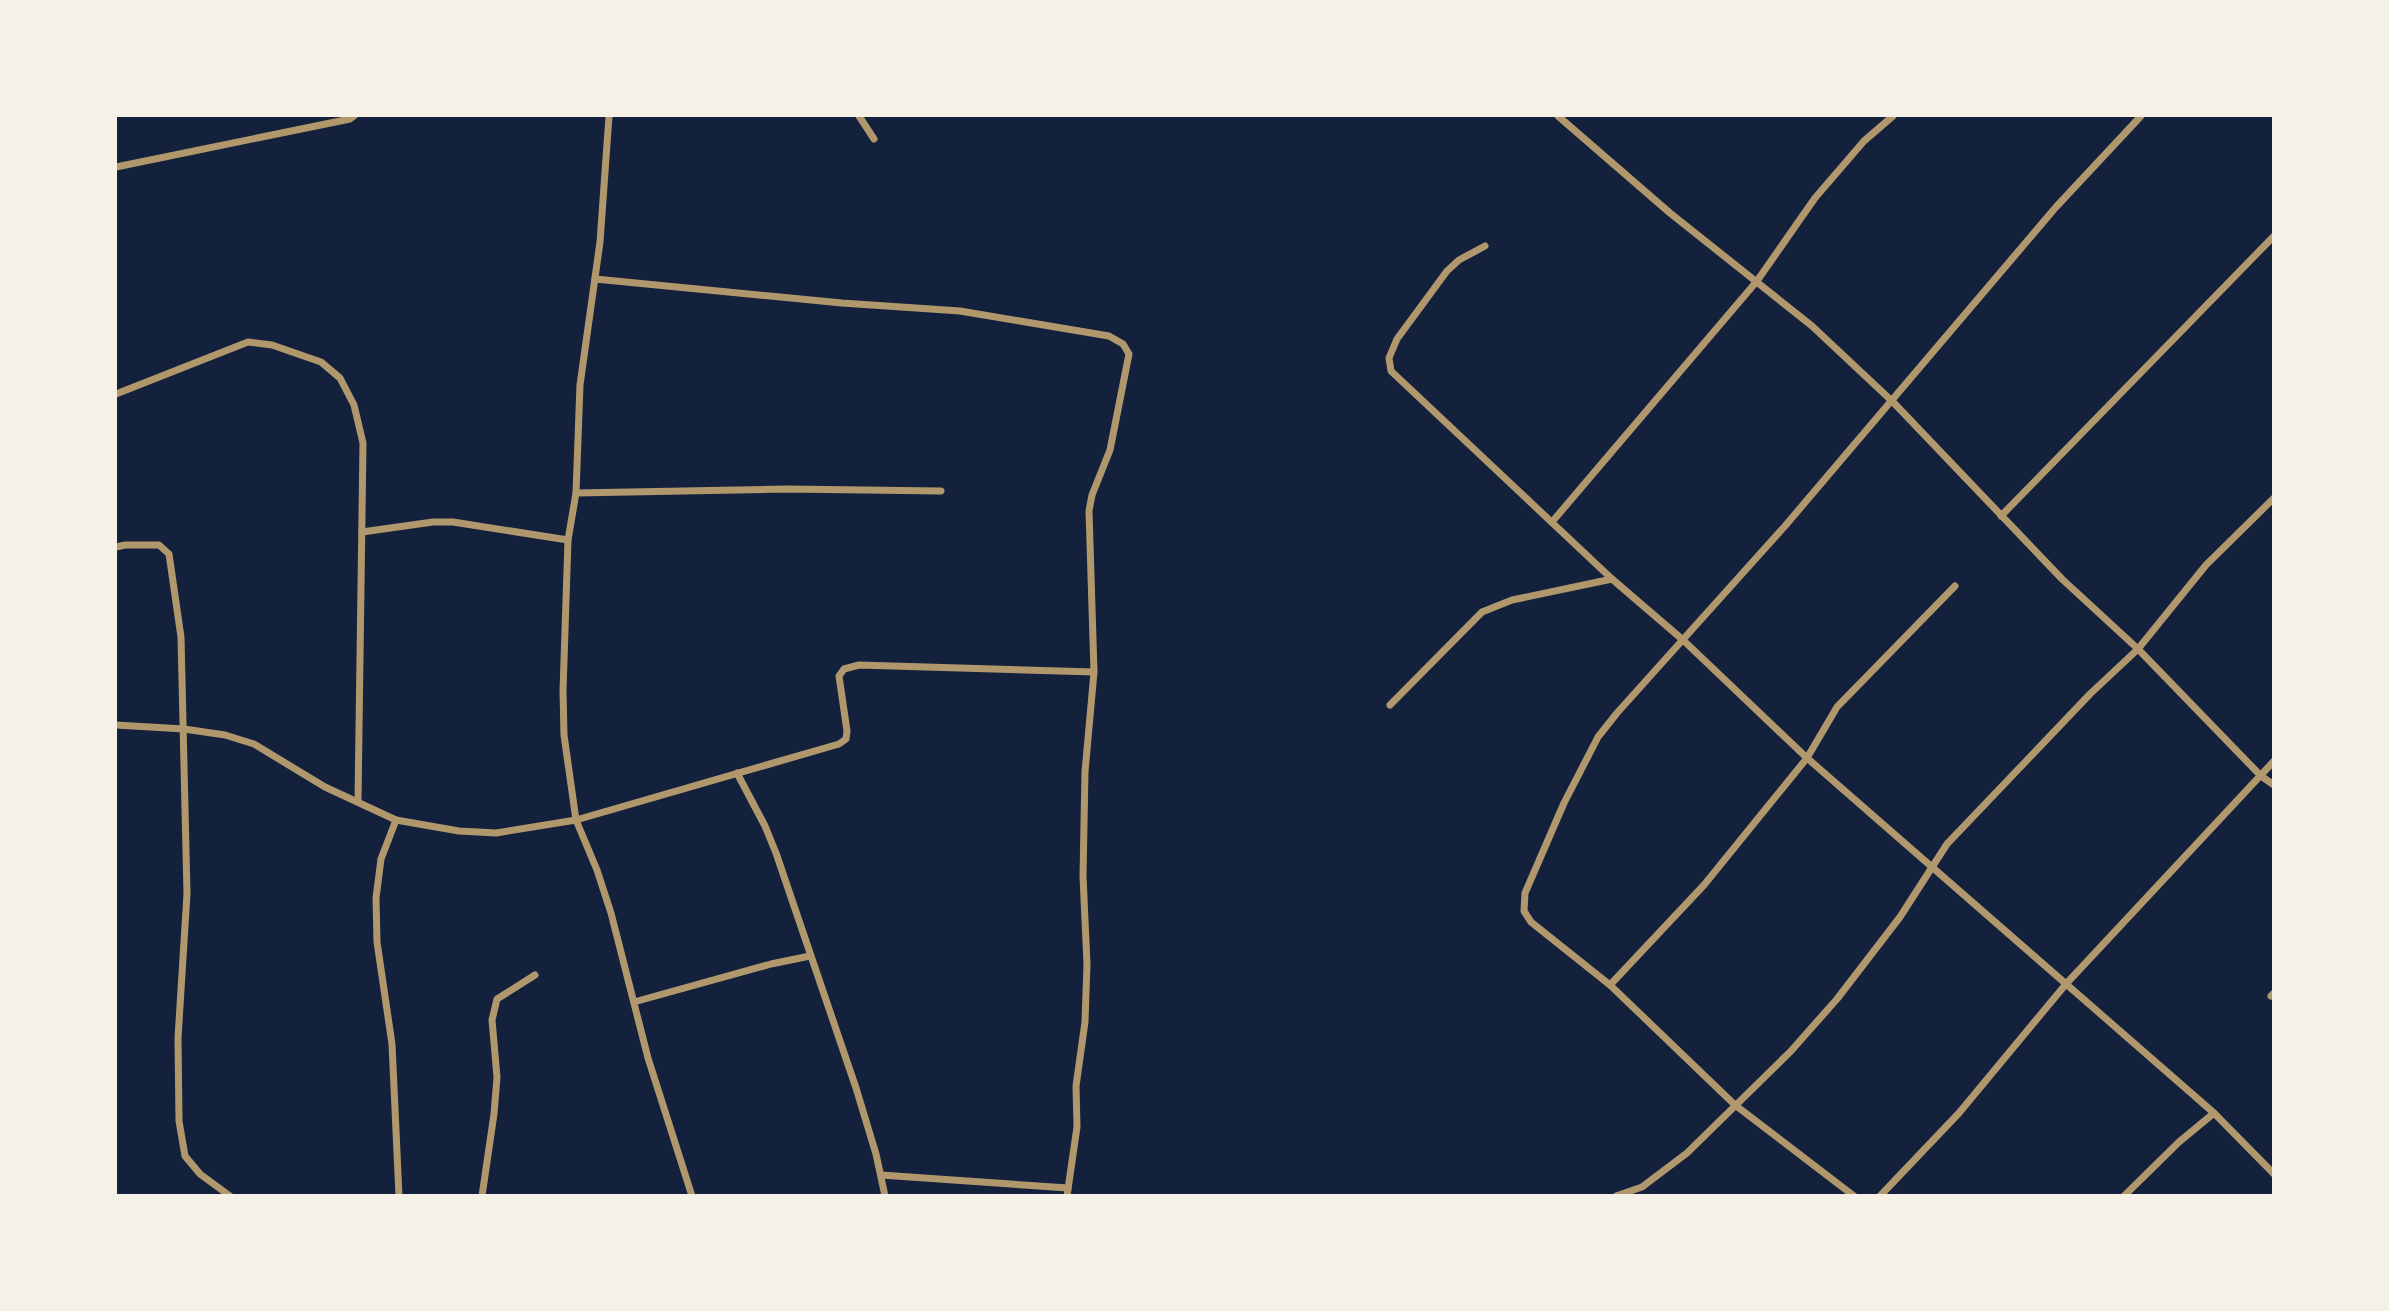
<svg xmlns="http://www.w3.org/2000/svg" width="2389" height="1311" viewBox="0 0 2389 1311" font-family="Jost,sans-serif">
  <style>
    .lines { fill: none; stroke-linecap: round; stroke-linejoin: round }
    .minor { stroke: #b1986c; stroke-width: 7 }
  </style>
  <rect width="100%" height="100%" fill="#14213d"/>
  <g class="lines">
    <g class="minor">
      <polyline points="609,116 600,242 580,385 576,493 568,540 563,691 564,735 576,820 597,870 611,913 648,1058 692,1196"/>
      <polyline points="859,116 874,139"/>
      <polyline points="1558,116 1670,213 1812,326 1893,402 2062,579 2138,649 2261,776 2274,785"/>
      <polyline points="116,167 350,119 354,116"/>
      <polyline points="1485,246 1459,260 1447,271 1397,339 1389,358 1391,371 1612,579 1683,640 1807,758 2214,1113 2274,1174"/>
      <polyline points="595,279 842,303 960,311 1109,336 1123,344 1129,354 1110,450 1092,495 1089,511 1094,672 1085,772 1083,876 1087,964 1085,1022 1076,1086 1077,1127 1067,1196"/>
      <polyline points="116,394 248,342 272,345 321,362 340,378 354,405 363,443 358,802"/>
      <polyline points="576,493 787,489 941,491"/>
      <polyline points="2001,516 2274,236"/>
      <polyline points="1552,522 1757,281 1815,198 1864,141 1893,116"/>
      <polyline points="362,532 433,522 453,522 568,540"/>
      <polyline points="116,547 125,545 159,545 169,554 181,637 187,894 178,1038 179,1121 185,1156 200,1174 230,1196"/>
      <polyline points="1390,705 1482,612 1512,600 1612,579"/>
      <polyline points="116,725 184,729 225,735 254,744 325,787 396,820 459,831 496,833 576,820 839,744 846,739 847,731 839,676 844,669 859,665 1094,672"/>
      <polyline points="737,773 765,826 776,853 856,1088 876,1154 885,1196"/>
      <polyline points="396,820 381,859 376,898 377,942 392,1044 399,1196"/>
      <polyline points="1610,985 1704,885 1807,758 1837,707 1955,586"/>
      <polyline points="2271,996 2274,993"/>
      <polyline points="634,1002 771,964 810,956"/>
      <polyline points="881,1175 1068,1188"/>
      <polyline points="482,1196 494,1114 497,1077 492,1020 497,999 535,975"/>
      <polyline points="1616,1196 1642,1187 1687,1153 1791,1051 1837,999 1900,917 1947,844 2090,694 2138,649 2206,565 2274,498"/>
      <polyline points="1854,1196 1735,1105 1610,985 1531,922 1524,911 1525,893 1564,803 1598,737 1617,713 1785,526 2056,207 2141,116"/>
      <polyline points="1880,1196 1959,1113 2066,984 2274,761"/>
      <polyline points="2124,1196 2179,1142 2214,1113"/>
    </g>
  </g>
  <rect width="2389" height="1311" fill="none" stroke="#f6f1e7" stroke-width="234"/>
</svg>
